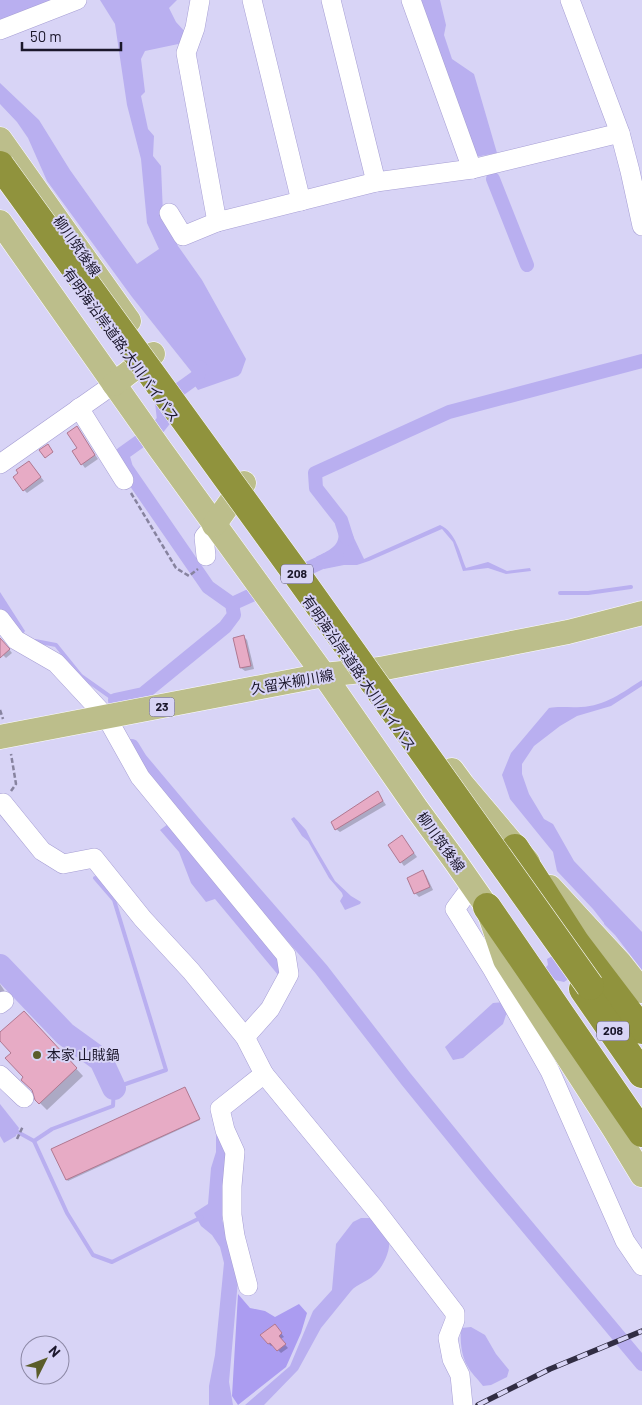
<svg xmlns="http://www.w3.org/2000/svg" width="642" height="1405" viewBox="0 0 642 1405" font-family="Barlow,'Noto Sans JP',sans-serif">
  <style>
    .green { fill: #ab9cf1 }
    .water { fill: #b9aff0 }
    .shadow { fill: #0003 }
    .lines { fill: none; stroke-linecap: round; stroke-linejoin: round }
    .stream { stroke: #b9aff0; stroke-width: 4 }
    .canal { stroke: #b9aff0; stroke-width: 14 }
    .river { stroke: #b9aff0; stroke-width: 24 }
    .building { fill: #e7abc5; stroke: #b07891 }
    .minor-casing { stroke: #a69ed4; stroke-width: 20 }
    .major-casing { stroke: #fff; stroke-width: 25 }
    .highway-casing { stroke: #fff; stroke-width: 29 }
    .path { stroke: #87839f; stroke-width: 2.5; stroke-dasharray: 5 2.5; stroke-linecap: butt }
    .minor { stroke: #fff; stroke-width: 19 }
    .major { stroke: #bcbe8b; stroke-width: 24 }
    .highway { stroke: #90933d; stroke-width: 28 }
    .rail-casing { stroke: #312d43; stroke-width: 5.5 }
    .rail { stroke: #d8d4f6; stroke-width: 4; stroke-dasharray: 11; stroke-linecap: butt }
    .highway-bridge-casing { stroke: #fff; stroke-width: 29; stroke-linecap: butt }
    .highway-bridge { stroke: #90933d; stroke-width: 28 }
    .poi-dot { fill: #5b5d2a; stroke: #d8d4f6; stroke-width: 2 }
    .labels { text-anchor: middle; stroke-width: 4; stroke-linejoin: round; paint-order: stroke }
    .shield { fill: #d8d4f6; stroke: #545068; stroke-width: 1 }
    .shield-label { font-size: 12px; font-weight: bold; fill: #1b172b }
    .street-label { font-size: 14px; fill: #1b172b; stroke: #d8d4f6 }
    .poi-label { font-size: 14px; fill: #1b172b; stroke: #d8d4f6; text-anchor: start }
  </style>
  <rect width="100%" height="100%" fill="#d8d4f6"/>
  <polygon class="green" points="238,1294 250,1308 265,1311 275,1317 299,1304 307,1313 301,1333 286,1367 238,1405 232,1396"/>
  <g class="water">
    <polygon points="0,0 54,0 0,20"/>
    <polygon points="100,0 177,0 169,8 176,22 187,34 183,43 145,51 141,59 145,92 141,96 148,129 154,136 153,156 161,166 163,214 178,246 202,280 246,359 241,373 238,376 198,390 190,379 194,375 132,297 47,181 28,138 17,122 0,104 0,83 39,120 70,170 137,264 159,249 147,223 141,159 127,105 115,24"/>
    <polygon points="421,0 440,0 446,25 444,35 452,59 474,74 497,153 475,157"/>
    <path d="M345,519L364,559L440,525C456,532 460,554 466,568L488,562L507,571L530,568L531,571L506,574L488,568L463,571L453,542L442,529L369,561L357,565H344L324,569L316,557C332,549 343,545 337,524Z"/>
    <polygon points="0,592 25,631 21,637 0,611"/>
    <path d="M642,680V686L611,706L577,716L560,726L534,746L522,764V774L529,794L544,819L553,824L574,861L642,932V970L615,935L604,924V923L593,909L557,871L553,852L510,799L502,775L511,753L549,708C560,706 570,708 581,707C605,706 623,692 642,680Z"/>
    <polygon points="294,817 306,830 312,842 335,881 351,896 361,902 360,904 345,910 340,901 343,896 342,893 329,878 308,841 302,836 291,819"/>
    <polygon points="168,824 283,963 279,976 215,899 206,902 191,883 179,852 160,830"/>
    <polygon points="558,953 576,974 564,982 555,980 545,968 548,965 547,959"/>
    <polygon points="504,1002 510,1011 506,1015 503,1024 463,1058 453,1060 445,1047 493,1003"/>
    <polygon points="0,1104 19,1128 16,1136 4,1143 0,1136"/>
    <polygon points="220,1132 228,1153 222,1220 239,1269 229,1382 233,1405 209,1405 209,1386 215,1355 224,1263 220,1247 212,1235 201,1226 194,1213 208,1204 211,1168 216,1152 216,1136"/>
    <path d="M361,1218H371C376,1223 385,1229 388,1235C393,1247 383,1268 374,1275C367,1282 357,1284 351,1291L321,1328L298,1370L264,1405H245L290,1366L313,1311L332,1290L336,1244L353,1222Z"/>
    <path d="M471,1327L485,1335L496,1354L509,1370L507,1377L491,1385L483,1386C478,1379 471,1373 468,1367C461,1356 460,1340 461,1328Z"/>
  </g>
  <g class="shadow">
    <polygon points="77,428 98,459 85,468 82,464"/>
    <polygon points="29,462 44,481 27,493 24,490"/>
    <polygon points="244,637 247,640 254,669 245,671 241,668"/>
    <polygon points="0,638 12,653 6,658 0,652"/>
    <polygon points="378,793 386,805 340,832 336,829"/>
    <polygon points="405,840 417,857 404,866 401,862"/>
    <polygon points="422,872 426,875 433,890 419,897 415,893 408,879"/>
    <polygon points="0,984 6,993 0,996"/>
    <polygon points="31,1020 83,1076 47,1110 36,1099 33,1090 13,1053 0,1039 0,1034"/>
    <polygon points="186,1090 200,1120 68,1181 67,1180 53,1150"/>
    <polygon points="277,1328 284,1337 280,1339 288,1348 281,1353 273,1345 271,1346 269,1344"/>
  </g>
  <g class="lines">
    <g class="stream">
      <polyline points="560,593 588,593 631,587"/>
      <polyline points="35,641 56,645 81,676 115,700"/>
      <polyline points="14,1130 34,1141 52,1129 113,1106 114,1088 166,1070 114,900 95,878"/>
      <polyline points="34,1141 67,1213 93,1255 112,1262 202,1217"/>
    </g>
    <g class="canal">
      <polyline points="493,179 527,265"/>
      <polyline points="347,539 341,520 316,488 315,473 449,412 642,361"/>
      <polyline points="294,575 337,555"/>
      <polyline points="232,604 267,588"/>
      <polyline points="116,709 115,700 143,694 225,627 234,615 232,604 208,587 126,468 122,454 157,429 164,420 162,402 198,376 200,367"/>
      <polyline points="132,746 140,759 198,828 321,969 406,1079 484,1175 642,1364"/>
    </g>
    <polyline class="river" points="0,966 65,1034 101,1060 114,1088"/>
  </g>
  <g class="building">
    <polygon points="77,426 95,455 81,465 72,451 77,448 67,433"/>
    <polygon points="48,444 53,452 45,458 39,450"/>
    <polygon points="29,461 41,477 23,491 13,477 18,473 16,470"/>
    <polygon points="244,635 251,666 240,668 233,638"/>
    <polygon points="0,638 10,649 0,658"/>
    <polygon points="378,791 383,801 335,830 331,822"/>
    <polygon points="402,835 414,853 400,863 388,845"/>
    <polygon points="423,870 430,887 414,894 407,878"/>
    <polygon points="24,1011 77,1068 39,1104 35,1100 32,1090 21,1080 23,1077 5,1058 11,1053 0,1041 0,1032"/>
    <polygon points="185,1087 200,1119 66,1180 51,1149"/>
    <polygon points="275,1324 282,1333 279,1336 286,1344 277,1351 270,1343 268,1344 260,1335"/>
  </g>
  <g class="lines">
    <g class="minor-casing">
      <g id="minor">
        <polyline points="200,0 195,28 186,53 217,222 376,182 472,169 620,133"/>
        <polyline points="252,0 301,201"/>
        <polyline points="331,0 376,182"/>
        <polyline points="411,0 472,169"/>
        <polyline points="570,0 620,133 630,171 642,226"/>
        <polyline points="0,30 77,0"/>
        <polyline points="169,213 183,236 217,222"/>
        <polyline points="79,408 124,480"/>
        <polyline points="0,464 114,384"/>
        <polyline points="206,556 204,537 214,525"/>
        <polyline points="0,619 16,640 56,663 107,718 140,777 286,955 289,974 270,1009 245,1037"/>
        <polyline points="3,803 42,851 63,864 94,858 143,919 191,971 245,1037 264,1074 375,1209 455,1313 455,1320 448,1338 452,1359 460,1375 463,1405"/>
        <polyline points="472,886 455,909 493,970 550,1071 625,1241 642,1266"/>
        <polyline points="0,1004 4,1001"/>
        <polyline points="0,1075 24,1098"/>
        <polyline points="248,1286 235,1236 232,1215 232,1186 235,1152 225,1130 220,1109 264,1074"/>
      </g>
    </g>
    <g class="major-casing">
      <g id="major">
        <polyline points="0,139 129,321"/>
        <polyline points="0,222 160,449 324,675 417,809 455,861 487,907 505,960 614,1129 642,1175"/>
        <polyline points="114,384 153,354"/>
        <polyline points="214,525 244,483"/>
        <polyline points="0,737 324,675 380,669 568,632 642,613"/>
        <polyline points="452,770 463,785 528,862"/>
        <polyline points="550,887 620,963 642,991"/>
      </g>
    </g>
    <g class="highway-casing">
      <g id="highway">
        <polyline points="515,848 576,943 642,1030"/>
        <polyline points="487,907 642,1133"/>
        <polyline points="583,989 642,1074"/>
      </g>
    </g>
    <g class="path">
      <polyline points="131,493 176,568 189,576 198,569"/>
      <polyline points="0,710 3,719"/>
      <polyline points="11,791 16,784 11,754"/>
      <polyline points="17,1139 23,1126"/>
    </g>
    <use href="#minor" class="minor"/>
    <use href="#major" class="major"/>
    <use href="#highway" class="highway"/>
    <g class="rail-casing">
      <polyline id="rail" points="478,1405 550,1369 642,1331"/>
    </g>
    <use href="#rail" class="rail"/>
    <g class="highway-bridge-casing">
      <polyline id="highway-bridge" points="0,165 303,583 590,986"/>
    </g>
    <use href="#highway-bridge" class="highway-bridge"/>
  </g>
  <circle class="poi-dot" cx="37" cy="1055" r="5"/>
  <g class="labels">
    <g class="shield">
      <rect x="281" y="564.5" width="32" height="19" rx="4"/>
      <rect x="149.5" y="697.5" width="25" height="19" rx="4"/>
      <rect x="597" y="1021.5" width="32" height="19" rx="4"/>
    </g>
    <g class="shield-label">
      <text x="297" y="578">208</text>
      <text x="162" y="711">23</text>
      <text x="613" y="1035">208</text>
    </g>
    <g class="street-label">
      <text transform="translate(77 246) rotate(55)" y="5">柳川筑後線</text>
      <text transform="translate(121 345) rotate(54)" y="5">有明海沿岸道路;大川バイパス</text>
      <text transform="translate(359 673) rotate(55)" y="5">有明海沿岸道路;大川バイパス</text>
      <text transform="translate(292 682) rotate(-10)" y="5">久留米柳川線</text>
      <text transform="translate(441 842) rotate(54)" y="5">柳川筑後線</text>
    </g>
    <g class="poi-label">
      <text x="47" y="1060">本家 山賊鍋</text>
    </g>
  </g>
  <g transform="translate(45 1360) rotate(48)"><circle r="24" fill="#d8d4f6" stroke="#8c88a5"/>
  <path d="M0-4L9 19L0 12L-9 19Z" fill="#5b5d2a"/>
  <text y="-8" font-size="14" font-weight="bold" text-anchor="middle" fill="#1b172b">N</text>
  </g>
  <path d="M22 42v8h99v-8" fill="none" stroke="#1b172b" stroke-width="2.5"/>
  <text x="30" y="42" font-size="15" fill="#1b172b" stroke="#d8d4f6" stroke-width="4" paint-order="stroke">50 m</text>
</svg>
